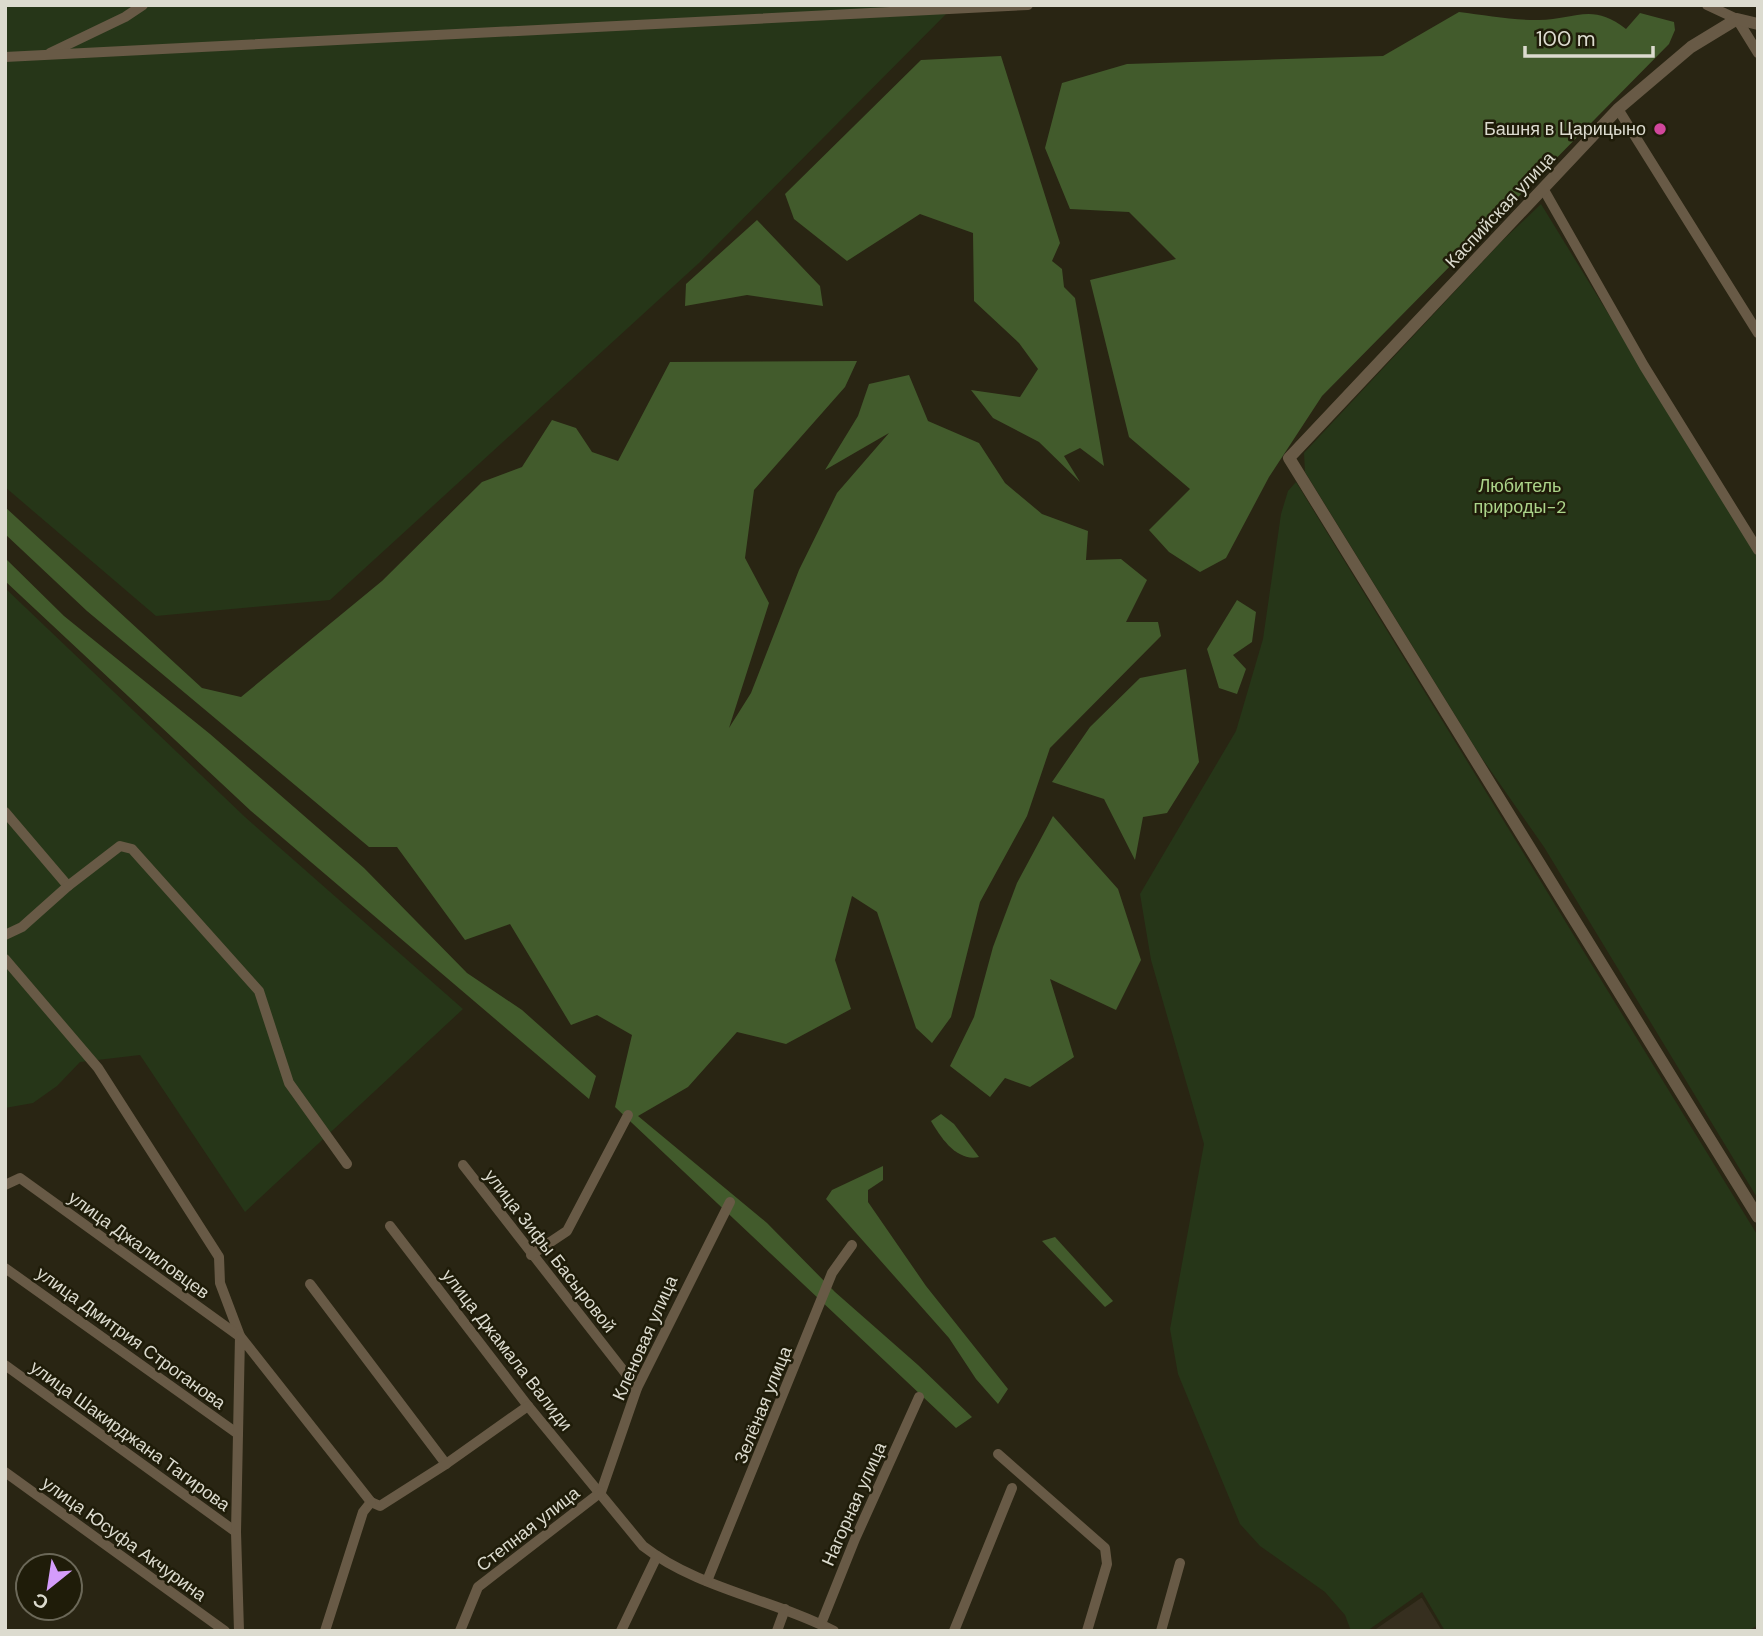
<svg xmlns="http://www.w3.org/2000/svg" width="1763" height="1636" viewBox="0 0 1763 1636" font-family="'DM Sans',sans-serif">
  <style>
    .industrial { fill: #362f1f }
    .green { fill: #263618 }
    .forest { fill: #425b2c }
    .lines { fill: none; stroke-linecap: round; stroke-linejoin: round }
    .minor { stroke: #685a46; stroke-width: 10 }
    .tertiary { stroke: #685a46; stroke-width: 12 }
    .hotel-dot { fill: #d1479c; stroke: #1f1c09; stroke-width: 2.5 }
    .labels { text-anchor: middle; stroke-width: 5; stroke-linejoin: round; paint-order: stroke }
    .poi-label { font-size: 18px; fill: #dcdbcf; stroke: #1f1c09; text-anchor: end }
    .street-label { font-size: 18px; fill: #dcdbcf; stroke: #1f1c09 }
    .park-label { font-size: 18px; fill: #acd48a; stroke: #1f1c09 }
  </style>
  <rect width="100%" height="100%" fill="#292513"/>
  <polygon class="industrial" points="1422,1598 1442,1631 1373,1631 1421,1598"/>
  <g class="green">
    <polygon points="5,5 955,5 699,263 330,600 156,616 5,487"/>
    <polygon points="1541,204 1758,558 1758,1199 1544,847 1479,754 1305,472 1304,453 1501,242"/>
    <polygon points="1296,482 1758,1236 1758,1625 1748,1631 1445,1631 1422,1592 1367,1631 1351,1631 1345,1615 1325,1592 1260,1546 1240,1524 1178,1374 1170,1329 1204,1144 1151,960 1140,894 1236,731 1263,639 1281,514 1288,491"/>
    <polygon points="5,588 245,817 463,1009 245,1212 140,1055 80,1062 57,1086 33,1103 5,1108"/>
  </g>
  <g class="forest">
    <path d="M1459,12C1484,15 1511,20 1536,20C1573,21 1591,1 1626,29L1640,13L1674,22L1675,30L1669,44L1322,396L1269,477L1226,558L1200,572L1169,552L1149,530L1190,489L1129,437L1090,280L1176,259L1129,212L1070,209L1045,148L1062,83L1127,64L1383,56Z"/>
    <polygon points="1001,56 1060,243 1052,261 1062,269 1064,287 1075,298 1104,466 1080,448 1064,456 1080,482 1039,442 993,418 971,390 1020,397 1038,369 1019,343 974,301 973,233 920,214 847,261 794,219 785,194 921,60"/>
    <polygon points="757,220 820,286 823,306 747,295 685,306 686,284"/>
    <polygon points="857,361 845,387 754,490 745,558 769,603 729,728 751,693 799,570 837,493 889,433 825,470 858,416 869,384 909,375 928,421 979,443 1005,483 1042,514 1088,531 1086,560 1121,559 1147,580 1126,622 1158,622 1161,636 1050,748 1027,816 980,902 951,1017 932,1043 916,1028 877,912 852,896 835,960 851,1009 786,1044 737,1032 688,1087 638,1116 767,1223 835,1292 918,1365 972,1417 956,1428 615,1107 632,1035 597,1015 571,1025 510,924 465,940 397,847 369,847 87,611 5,534 5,507 202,688 241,697 382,581 482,482 522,467 552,420 576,428 592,452 618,461 670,362"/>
    <polygon points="5,558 64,616 210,734 364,868 467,973 522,1010 596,1076 589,1099 251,811 5,581"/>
    <polygon points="1237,600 1256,612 1252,642 1233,655 1246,669 1237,694 1219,688 1207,649"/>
    <polygon points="1186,669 1199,762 1167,813 1143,817 1135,860 1104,799 1052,782 1090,727 1140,678"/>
    <polygon points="1053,816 1118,889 1141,960 1116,1010 1050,979 1074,1057 1030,1087 1005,1078 990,1097 950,1066 974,1017 993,947 1017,883"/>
    <path d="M941,1114L954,1124L979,1157C957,1162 941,1138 931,1121Z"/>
    <polygon points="883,1166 883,1180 868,1190 868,1202 926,1286 1008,1389 998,1404 976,1379 949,1338 826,1199 832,1190"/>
    <polygon points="1055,1237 1113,1301 1105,1307 1042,1241"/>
  </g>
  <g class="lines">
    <g class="minor">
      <polyline points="1707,5 1737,19 1758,53"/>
      <polyline points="50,53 125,17 143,5"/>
      <polyline points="5,57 1028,5"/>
      <polyline points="1618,109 1758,333"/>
      <polyline points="1544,190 1644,366 1758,550"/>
      <polyline points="5,812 68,886"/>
      <polyline points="5,935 22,927 68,886 120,846 132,849 259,991 289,1083 347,1164"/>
      <polyline points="5,959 98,1068 219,1257 220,1283 240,1336"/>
      <polyline points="463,1165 637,1388"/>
      <polyline points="5,1185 20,1178 239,1336"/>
      <path d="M390,1226L528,1406L643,1546C698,1589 773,1599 834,1631"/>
      <polyline points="531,1255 567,1231 628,1115"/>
      <polyline points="5,1268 238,1434"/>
      <polyline points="310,1284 446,1464"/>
      <polyline points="5,1365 236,1532"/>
      <polyline points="998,1454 1105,1548 1107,1564 1087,1631"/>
      <polyline points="5,1472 225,1631"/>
      <polyline points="601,1492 637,1388 730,1202"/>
      <polyline points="707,1581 832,1273 852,1245"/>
      <polyline points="821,1624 855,1539 919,1397"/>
      <polyline points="239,1631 236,1532 240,1336 371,1502 380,1506 446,1464 528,1406"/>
      <polyline points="325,1631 363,1512 371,1502"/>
      <polyline points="460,1631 478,1587 601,1492"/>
      <polyline points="621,1631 657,1556"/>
      <polyline points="777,1631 785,1609"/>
      <polyline points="954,1631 1012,1488"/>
      <polyline points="1161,1631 1180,1563"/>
    </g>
    <polyline class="tertiary" points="1758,24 1737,19 1691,47 1618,109 1289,458 1758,1217"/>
  </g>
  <circle class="hotel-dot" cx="1660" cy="129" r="7"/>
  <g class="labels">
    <g class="poi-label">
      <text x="1646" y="135">Башня в Царицыно</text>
    </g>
    <g class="street-label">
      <text transform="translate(1500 210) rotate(-47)" y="6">Каспийская улица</text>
      <text transform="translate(139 1245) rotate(36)" y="6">улица Джалиловцев</text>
      <text transform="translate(550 1251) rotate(52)" y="6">улица Зифы Басыровой</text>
      <text transform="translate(131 1338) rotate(36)" y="6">улица Дмитрия Строганова</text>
      <text transform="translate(645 1338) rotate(-66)" y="6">Кленовая улица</text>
      <text transform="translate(507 1350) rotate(52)" y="6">улица Джамала Валиди</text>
      <text transform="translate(763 1405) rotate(-68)" y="6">Зелёная улица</text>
      <text transform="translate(130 1436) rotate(36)" y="6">улица Шакирджана Тагирова</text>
      <text transform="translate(854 1504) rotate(-66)" y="6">Нагорная улица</text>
      <text transform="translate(528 1529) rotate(-38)" y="6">Степная улица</text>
      <text transform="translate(124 1539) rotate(36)" y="6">улица Юсуфа Акчурина</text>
    </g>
    <g class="park-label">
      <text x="1520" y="492">Любитель<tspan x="1520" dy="21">природы-2</tspan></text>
    </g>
  </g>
  <rect width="1763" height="1636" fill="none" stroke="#dcdbcf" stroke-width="14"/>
  <g transform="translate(49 1587) rotate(210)"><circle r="33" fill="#1f1c09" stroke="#6b6858" stroke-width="2"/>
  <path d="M0-5L12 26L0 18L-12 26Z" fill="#d49cfb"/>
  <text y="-10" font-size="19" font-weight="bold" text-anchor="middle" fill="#dcdbcf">С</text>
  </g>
  <path d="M1525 46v10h128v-10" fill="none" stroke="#dcdbcf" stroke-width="3.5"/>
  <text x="1536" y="46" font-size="21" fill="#dcdbcf" stroke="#1f1c09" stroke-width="5" paint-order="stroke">100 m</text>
</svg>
